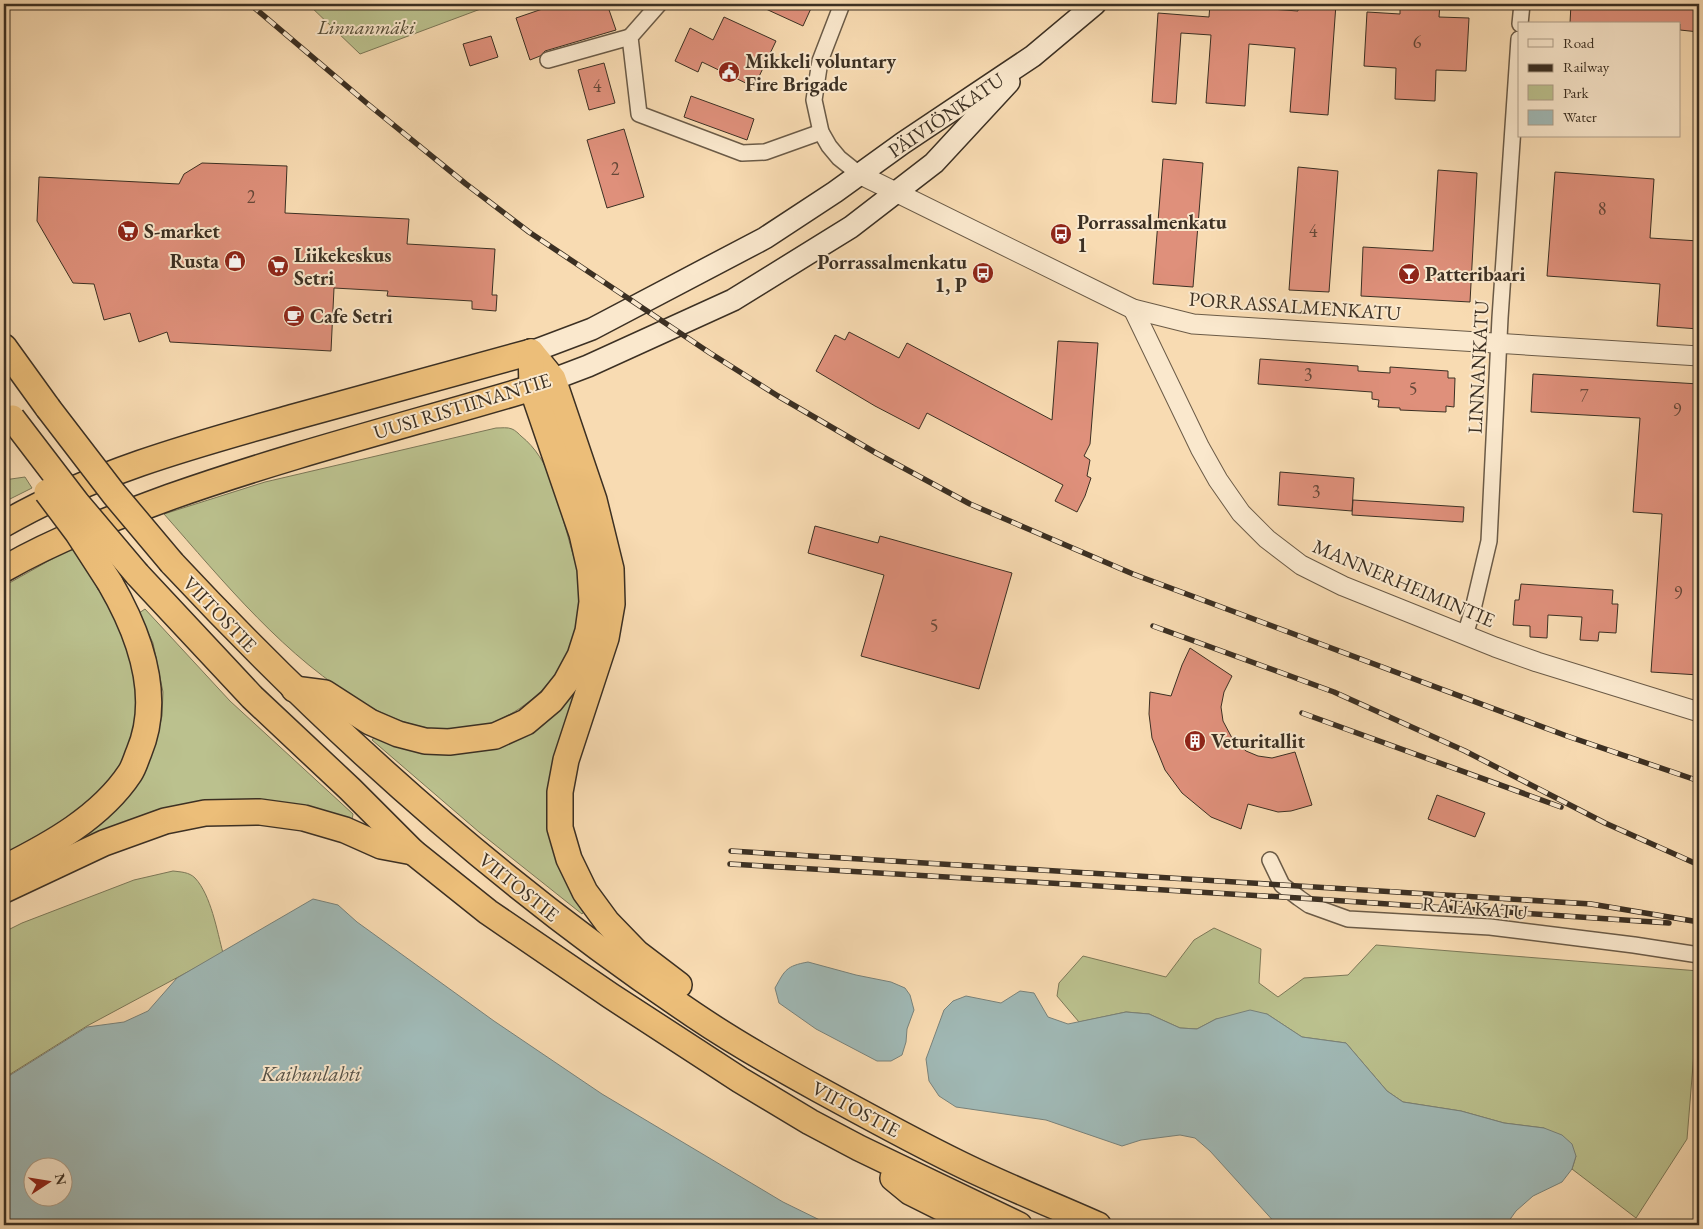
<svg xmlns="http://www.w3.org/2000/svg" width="1703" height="1229" viewBox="0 0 1703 1229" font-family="'EB Garamond',serif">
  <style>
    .green { fill: #bbc18e; stroke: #7c7858 }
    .water { fill: #a0b9b6; stroke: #78827b; fill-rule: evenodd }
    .building { fill: #df907b; stroke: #3c3023 }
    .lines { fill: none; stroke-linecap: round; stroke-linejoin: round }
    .minor-casing { stroke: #6b5b47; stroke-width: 18 }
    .tertiary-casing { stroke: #6b5b47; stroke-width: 21 }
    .secondary-casing { stroke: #3c3023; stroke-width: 24 }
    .trunk-casing { stroke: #3c3023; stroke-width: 28 }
    .minor { stroke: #fae8cd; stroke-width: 15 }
    .tertiary { stroke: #fae8cd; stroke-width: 19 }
    .secondary { stroke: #fae8cd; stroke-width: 21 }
    .trunk { stroke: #ecbe79; stroke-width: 25 }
    .rail-casing { stroke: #3c3023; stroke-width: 5.5 }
    .rail { stroke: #fae8cd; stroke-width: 4; stroke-dasharray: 11; stroke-linecap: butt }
    .trunk-bridge-casing { stroke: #3c3023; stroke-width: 28; stroke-linecap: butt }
    .trunk-bridge { stroke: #ecbe79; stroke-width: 25 }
    .labels { text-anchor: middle; stroke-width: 4; stroke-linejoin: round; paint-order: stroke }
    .number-label { font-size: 18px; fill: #654839 }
    .park-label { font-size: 20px; font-style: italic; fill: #554d38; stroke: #fae8cd }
    .poi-label { font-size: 20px; font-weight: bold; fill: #3c3023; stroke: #fae8cd; text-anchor: start }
    .street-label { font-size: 20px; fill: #3c3023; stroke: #fae8cd }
    .water-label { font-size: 21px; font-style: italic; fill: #555248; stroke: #fae8cd }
  </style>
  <rect width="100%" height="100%" fill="#f8dbb2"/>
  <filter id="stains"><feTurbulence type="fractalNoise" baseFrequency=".004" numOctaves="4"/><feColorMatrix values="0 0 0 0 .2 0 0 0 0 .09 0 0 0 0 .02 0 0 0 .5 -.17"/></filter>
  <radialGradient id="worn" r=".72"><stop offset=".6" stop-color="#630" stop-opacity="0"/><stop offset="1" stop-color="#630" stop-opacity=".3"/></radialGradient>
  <g class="green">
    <polygon points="308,4 494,4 360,54"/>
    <path d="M496,428C501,428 508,427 512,429C515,430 519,434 521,436C551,460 557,499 567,533C571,549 577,566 580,582C582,595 578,632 574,644C568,660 552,680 540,692C487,742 426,739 365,704C287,660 223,581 164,514L265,482Z"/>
    <polygon points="25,477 32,488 4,502 4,480"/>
    <polygon points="75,546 107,598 136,667 139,714 124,759 112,776 92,798 60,823 4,854 4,586"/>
    <polygon points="145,609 230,701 353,814 352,820 300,805 65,852 61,846 131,792 146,768 156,741 162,716 163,692 153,643 139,613"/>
    <polygon points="569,691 578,696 556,766 587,908 582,914 479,832 372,740 376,735 452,753"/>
    <path d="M173,871C181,872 189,872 195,878C211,895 217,931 223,953L87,1026L4,1078V932L22,923L134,880Z"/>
    <polygon points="1214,928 1261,949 1259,983 1278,997 1304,978 1348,975 1376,945 1699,971 1699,991 1687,1139 1636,1218 1572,1169 1576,1156 1544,1128 1504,1123 1461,1111 1403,1102 1387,1091 1346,1043 1302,1037 1267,1014 1216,1019 1197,1029 1180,1028 1149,1014 1126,1012 1079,1022 1057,996 1059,983 1083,956 1166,977 1194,940"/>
  </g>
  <g class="water">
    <path d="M313,899L338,905L357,922L494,1021L602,1094L783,1202L830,1225H4V1079L87,1027L124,1022L148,1011L177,978ZM32,1166H62V1196H32Z"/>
    <path d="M808,962L856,975L891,982L905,988L910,995L914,1010L907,1029L906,1042L902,1055L891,1061H877L816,1029L779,1003L775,988C785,970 786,966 808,962Z"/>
    <polygon points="1020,991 1034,993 1048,1017 1068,1024 1126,1012 1149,1014 1180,1028 1197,1029 1216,1019 1250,1010 1267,1014 1302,1037 1346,1043 1387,1091 1403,1102 1461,1111 1504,1123 1544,1128 1562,1135 1572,1144 1576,1156 1572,1169 1562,1182 1533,1196 1516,1211 1506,1225 1277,1225 1210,1151 1195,1138 1180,1135 1141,1140 1122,1146 1046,1120 956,1107 939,1096 929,1081 926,1059 944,1010 953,1001 966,996 1001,1003"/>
  </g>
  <g class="building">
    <polygon points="557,4 607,4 616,30 545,51 540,56 530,60 516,18"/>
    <polygon points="755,4 813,4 803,26"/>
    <polygon points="1210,4 1257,4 1257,8 1298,11 1298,4 1336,4 1328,115 1290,112 1295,48 1249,44 1245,106 1206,103 1211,35 1181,33 1176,104 1152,102 1158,13 1209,17"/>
    <polygon points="1400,4 1440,4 1439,17 1469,18 1466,71 1436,70 1435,101 1395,99 1396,68 1364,66 1367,12 1400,14"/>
    <polygon points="1571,4 1699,4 1699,32 1680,30 1680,24 1570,23"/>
    <polygon points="724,17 776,41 754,87 702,62 698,72 675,61 690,28 713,40"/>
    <polygon points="491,36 498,57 470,66 463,44"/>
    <polygon points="604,63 615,103 589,110 578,70"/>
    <polygon points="691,96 754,119 747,140 684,117"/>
    <polygon points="624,129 644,197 607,208 587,140"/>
    <polygon points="1163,159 1203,163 1193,287 1153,284"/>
    <polygon points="202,163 287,166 285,213 409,219 407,244 495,249 492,295 497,295 496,311 472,309 472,301 387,296 388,291 334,288 331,351 170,342 167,332 139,342 130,313 104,320 94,284 73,283 37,221 39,177 179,184 184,174"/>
    <polygon points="1298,167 1338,171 1329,292 1289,290"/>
    <polygon points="1438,170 1477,173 1470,302 1361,296 1363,247 1433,251"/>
    <polygon points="1555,172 1654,179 1650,238 1699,241 1699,329 1657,326 1660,284 1547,276"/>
    <polygon points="849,332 899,358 907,343 1052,420 1058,341 1098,343 1091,432 1090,444 1084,456 1090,460 1087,476 1091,478 1085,496 1077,512 1055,501 1063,485 927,413 919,429 875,406 816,371 835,335 845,340"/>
    <polygon points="1260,359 1358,366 1358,371 1390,373 1390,367 1448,371 1448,378 1455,378 1454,407 1446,406 1446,412 1400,410 1400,408 1378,407 1379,400 1372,399 1372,392 1258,384"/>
    <polygon points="1533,374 1699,384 1699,675 1651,672 1662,514 1633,512 1640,418 1531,412"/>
    <polygon points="1280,472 1354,478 1352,511 1278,505"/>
    <polygon points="1353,500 1464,507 1463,522 1352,515"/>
    <polygon points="815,526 878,543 880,536 1012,573 979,689 861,656 884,575 808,553"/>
    <polygon points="1521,584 1613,590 1612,604 1618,604 1616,633 1599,632 1598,641 1580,640 1582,617 1548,615 1547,638 1530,637 1530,626 1513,625 1515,600 1519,600"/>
    <polygon points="1190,648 1232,676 1224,692 1221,707 1223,721 1232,738 1246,751 1258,756 1272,758 1295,752 1312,805 1291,811 1278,812 1248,804 1241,829 1211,817 1182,793 1165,770 1152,738 1149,714 1150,692 1171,696 1182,665"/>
    <polygon points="1437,795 1485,813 1475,837 1428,819"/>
  </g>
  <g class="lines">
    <g class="minor-casing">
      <g id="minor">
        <polyline points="659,4 630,37 639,114 742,153 765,152 821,132"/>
        <polyline points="842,4 820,61 814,100 821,132 829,146 839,158 859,174"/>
        <polyline points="1520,24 1522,4"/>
        <polyline points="548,60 630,37"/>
        <polyline points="1465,635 1473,609 1489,541 1500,318 1519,39"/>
        <polyline points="1270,860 1282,885 1299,898 1309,905 1348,919 1490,927 1634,945 1699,955"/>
      </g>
    </g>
    <g class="tertiary-casing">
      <g id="tertiary">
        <polyline points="859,174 1133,309 1193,324 1699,356"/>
        <polyline points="1133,309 1200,448 1218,480 1241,513 1267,539 1301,565 1343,586 1495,647 1537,662 1699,712"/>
      </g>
    </g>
    <g class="secondary-casing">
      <g id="secondary">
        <polyline points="531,352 592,329 765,238 835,192 903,143 1033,56 1095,4"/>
        <polyline points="538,385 588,366 733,300 851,227 934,163 1009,82"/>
      </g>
    </g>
    <g class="trunk-casing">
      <g id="trunk">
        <polyline points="4,347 48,408"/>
        <polyline points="531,352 553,379 594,500 611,569 612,604 606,638 566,760 560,792 560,828 569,859 585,892 607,922 637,953 679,985"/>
        <path d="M4,524C94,472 194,445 294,417C373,395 452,373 531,352"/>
        <path d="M172,563C330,732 502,887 694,1015C734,1042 776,1066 818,1089C864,1114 909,1139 956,1162C1002,1185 1051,1204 1098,1225"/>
        <path d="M4,569C56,539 113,518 170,497C289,455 411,424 532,388"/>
        <polyline points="137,574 252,697 350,789 413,852 488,912 611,996 740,1080 810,1122 859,1148 1019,1225"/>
        <polyline points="294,689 325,693 370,722 398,734 425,741 449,742 495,736 526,722 551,701 566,682 580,656 588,631 592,602 590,569 582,534 532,388 531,352"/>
        <path d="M4,868C50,845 101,817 130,773C134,767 136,759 139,752C163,695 139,633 110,583"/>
        <polyline points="4,890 104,843 165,821 205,813 260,812 304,818 345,830 381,846 413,852"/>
        <polyline points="893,1178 910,1192 976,1225"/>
      </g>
    </g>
    <use href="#minor" class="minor"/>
    <use href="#tertiary" class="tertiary"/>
    <use href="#secondary" class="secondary"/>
    <use href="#trunk" class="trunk"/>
    <g class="rail-casing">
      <g id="rail">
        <polyline points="250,4 369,105 466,184 529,232 710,353 778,396 876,453 970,504 1133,574 1567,736 1699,781"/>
        <polyline points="1153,626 1334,692 1465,751 1605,823 1699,865"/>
        <polyline points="1302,713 1561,807"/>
        <polyline points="731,851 1591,904 1699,922"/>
        <polyline points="730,864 1299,898 1669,923"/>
      </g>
    </g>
    <use href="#rail" class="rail"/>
    <g class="trunk-bridge-casing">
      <g id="trunk-bridge">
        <polyline points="48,408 114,494 172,563"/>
        <polyline points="12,418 77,503 137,574"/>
        <polyline points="47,492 77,532 110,583"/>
      </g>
    </g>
    <use href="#trunk-bridge" class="trunk-bridge"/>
  </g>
  <defs>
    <g id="civic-disc" transform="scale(1.125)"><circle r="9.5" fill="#8f2418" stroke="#fae8cd"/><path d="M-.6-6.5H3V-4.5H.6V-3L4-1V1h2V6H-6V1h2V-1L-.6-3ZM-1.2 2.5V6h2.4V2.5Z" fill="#fff"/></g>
    <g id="supermarket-disc" transform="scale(1.125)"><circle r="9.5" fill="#8f2418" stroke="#fae8cd"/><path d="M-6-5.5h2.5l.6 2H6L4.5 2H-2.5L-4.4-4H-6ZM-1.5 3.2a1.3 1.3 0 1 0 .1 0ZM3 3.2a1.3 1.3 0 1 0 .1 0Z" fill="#fff"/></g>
    <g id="bus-disc" transform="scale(1.125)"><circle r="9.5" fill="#8f2418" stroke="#fae8cd"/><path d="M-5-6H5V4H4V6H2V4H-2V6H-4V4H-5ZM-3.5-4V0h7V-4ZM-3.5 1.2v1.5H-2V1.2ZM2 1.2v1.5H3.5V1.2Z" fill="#fff"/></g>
    <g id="shop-disc" transform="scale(1.125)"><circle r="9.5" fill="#8f2418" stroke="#fae8cd"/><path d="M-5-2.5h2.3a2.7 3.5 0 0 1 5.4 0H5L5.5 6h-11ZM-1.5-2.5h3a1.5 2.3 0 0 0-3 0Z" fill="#fff"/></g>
    <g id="bar-disc" transform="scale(1.125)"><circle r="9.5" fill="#8f2418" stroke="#fae8cd"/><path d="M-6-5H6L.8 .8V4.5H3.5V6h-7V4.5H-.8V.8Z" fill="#fff"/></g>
    <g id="cafe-disc" transform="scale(1.125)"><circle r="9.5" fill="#8f2418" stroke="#fae8cd"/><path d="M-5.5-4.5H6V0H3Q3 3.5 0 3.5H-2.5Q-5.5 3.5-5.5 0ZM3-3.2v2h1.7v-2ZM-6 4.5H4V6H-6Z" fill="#fff"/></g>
    <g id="building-disc" transform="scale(1.125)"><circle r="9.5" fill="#8f2418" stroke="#fae8cd"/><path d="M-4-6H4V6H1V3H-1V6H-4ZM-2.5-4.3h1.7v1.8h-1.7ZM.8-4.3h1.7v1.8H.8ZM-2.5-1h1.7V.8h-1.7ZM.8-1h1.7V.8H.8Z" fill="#fff"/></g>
  </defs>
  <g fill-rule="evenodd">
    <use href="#civic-disc" x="729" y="72"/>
    <use href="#supermarket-disc" x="128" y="231"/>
    <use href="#bus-disc" x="1061" y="234"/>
    <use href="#shop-disc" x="235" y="261"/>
    <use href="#supermarket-disc" x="278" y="266"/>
    <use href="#bus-disc" x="983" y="273"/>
    <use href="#bar-disc" x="1409" y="274"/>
    <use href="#cafe-disc" x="294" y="316"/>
    <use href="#building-disc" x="1195" y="741"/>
  </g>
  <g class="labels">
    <g class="number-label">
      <text x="1417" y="48">6</text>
      <text x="597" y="92">4</text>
      <text x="615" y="175">2</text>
      <text x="251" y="203">2</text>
      <text x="1602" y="215">8</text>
      <text x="1313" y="237">4</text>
      <text x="1308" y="381">3</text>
      <text x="1413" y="395">5</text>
      <text x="1584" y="402">7</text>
      <text x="1677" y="416">9</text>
      <text x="1316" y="498">3</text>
      <text x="1678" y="599">9</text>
      <text x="934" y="632">5</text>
    </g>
    <g class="park-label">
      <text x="366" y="34">Linnanmäki</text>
    </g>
    <g class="poi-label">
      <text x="745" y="68">Mikkeli voluntary<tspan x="745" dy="23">Fire Brigade</tspan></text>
      <text x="1077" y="229">Porrassalmenkatu<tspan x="1077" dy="23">1</tspan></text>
      <text x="144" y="238">S-market</text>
      <text x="294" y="262">Liikekeskus<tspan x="294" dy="23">Setri</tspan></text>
      <text x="219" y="268" text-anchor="end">Rusta</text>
      <text x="967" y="269" text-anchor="end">Porrassalmenkatu<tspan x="967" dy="23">1, P</tspan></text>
      <text x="1425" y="281">Patteribaari</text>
      <text x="310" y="323">Cafe Setri</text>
      <text x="1211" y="748">Veturitallit</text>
    </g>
    <g class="street-label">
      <text transform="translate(946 115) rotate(-34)" y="7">PÄIVIÖNKATU</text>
      <text transform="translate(1295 306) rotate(4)" y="7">PORRASSALMENKATU</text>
      <text transform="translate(1478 367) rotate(-87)" y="7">LINNANKATU</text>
      <text transform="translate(462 406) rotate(-17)" y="7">UUSI RISTIINANTIE</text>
      <text transform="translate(1404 583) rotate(23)" y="7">MANNERHEIMINTIE</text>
      <text transform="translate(220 614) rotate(46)" y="7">VIITOSTIE</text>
      <text transform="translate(519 887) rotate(39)" y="7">VIITOSTIE</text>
      <text transform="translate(1475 908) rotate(5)" y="7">RATAKATU</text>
      <text transform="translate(856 1109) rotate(28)" y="7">VIITOSTIE</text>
    </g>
    <g class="water-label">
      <text x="311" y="1081">Kaihunlahti</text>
    </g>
  </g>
  <rect width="1703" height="1229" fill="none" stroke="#f8dbb2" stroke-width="20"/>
  <rect x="5" y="5" width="1693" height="1219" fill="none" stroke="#3c3023" stroke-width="2.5"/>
  <rect x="10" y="10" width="1683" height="1209" fill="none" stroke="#3c3023"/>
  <rect x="1518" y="22" width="162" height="115" fill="#fae8cd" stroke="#ae9e89"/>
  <rect x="1528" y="39" width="25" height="8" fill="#fae8cd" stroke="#ae9e89"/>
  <text x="1563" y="48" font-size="15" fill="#3c3023">Road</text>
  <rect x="1528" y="64" width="25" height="8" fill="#3c3023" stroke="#ae9e89"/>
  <text x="1563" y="72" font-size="15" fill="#3c3023">Railway</text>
  <rect x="1528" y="85" width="25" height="15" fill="#bbc18e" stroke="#ae9e89"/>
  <text x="1563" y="98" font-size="15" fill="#3c3023">Park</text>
  <rect x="1528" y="110" width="25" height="15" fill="#a0b9b6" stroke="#ae9e89"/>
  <text x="1563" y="122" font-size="15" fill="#3c3023">Water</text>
  <g transform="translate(48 1182) rotate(78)"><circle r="24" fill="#fae8cd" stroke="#ae9e89"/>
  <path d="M0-4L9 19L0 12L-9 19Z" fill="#8f2418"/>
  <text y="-8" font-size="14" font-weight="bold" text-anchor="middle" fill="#3c3023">N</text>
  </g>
  <rect width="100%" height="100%" filter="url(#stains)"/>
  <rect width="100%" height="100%" fill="url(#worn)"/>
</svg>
